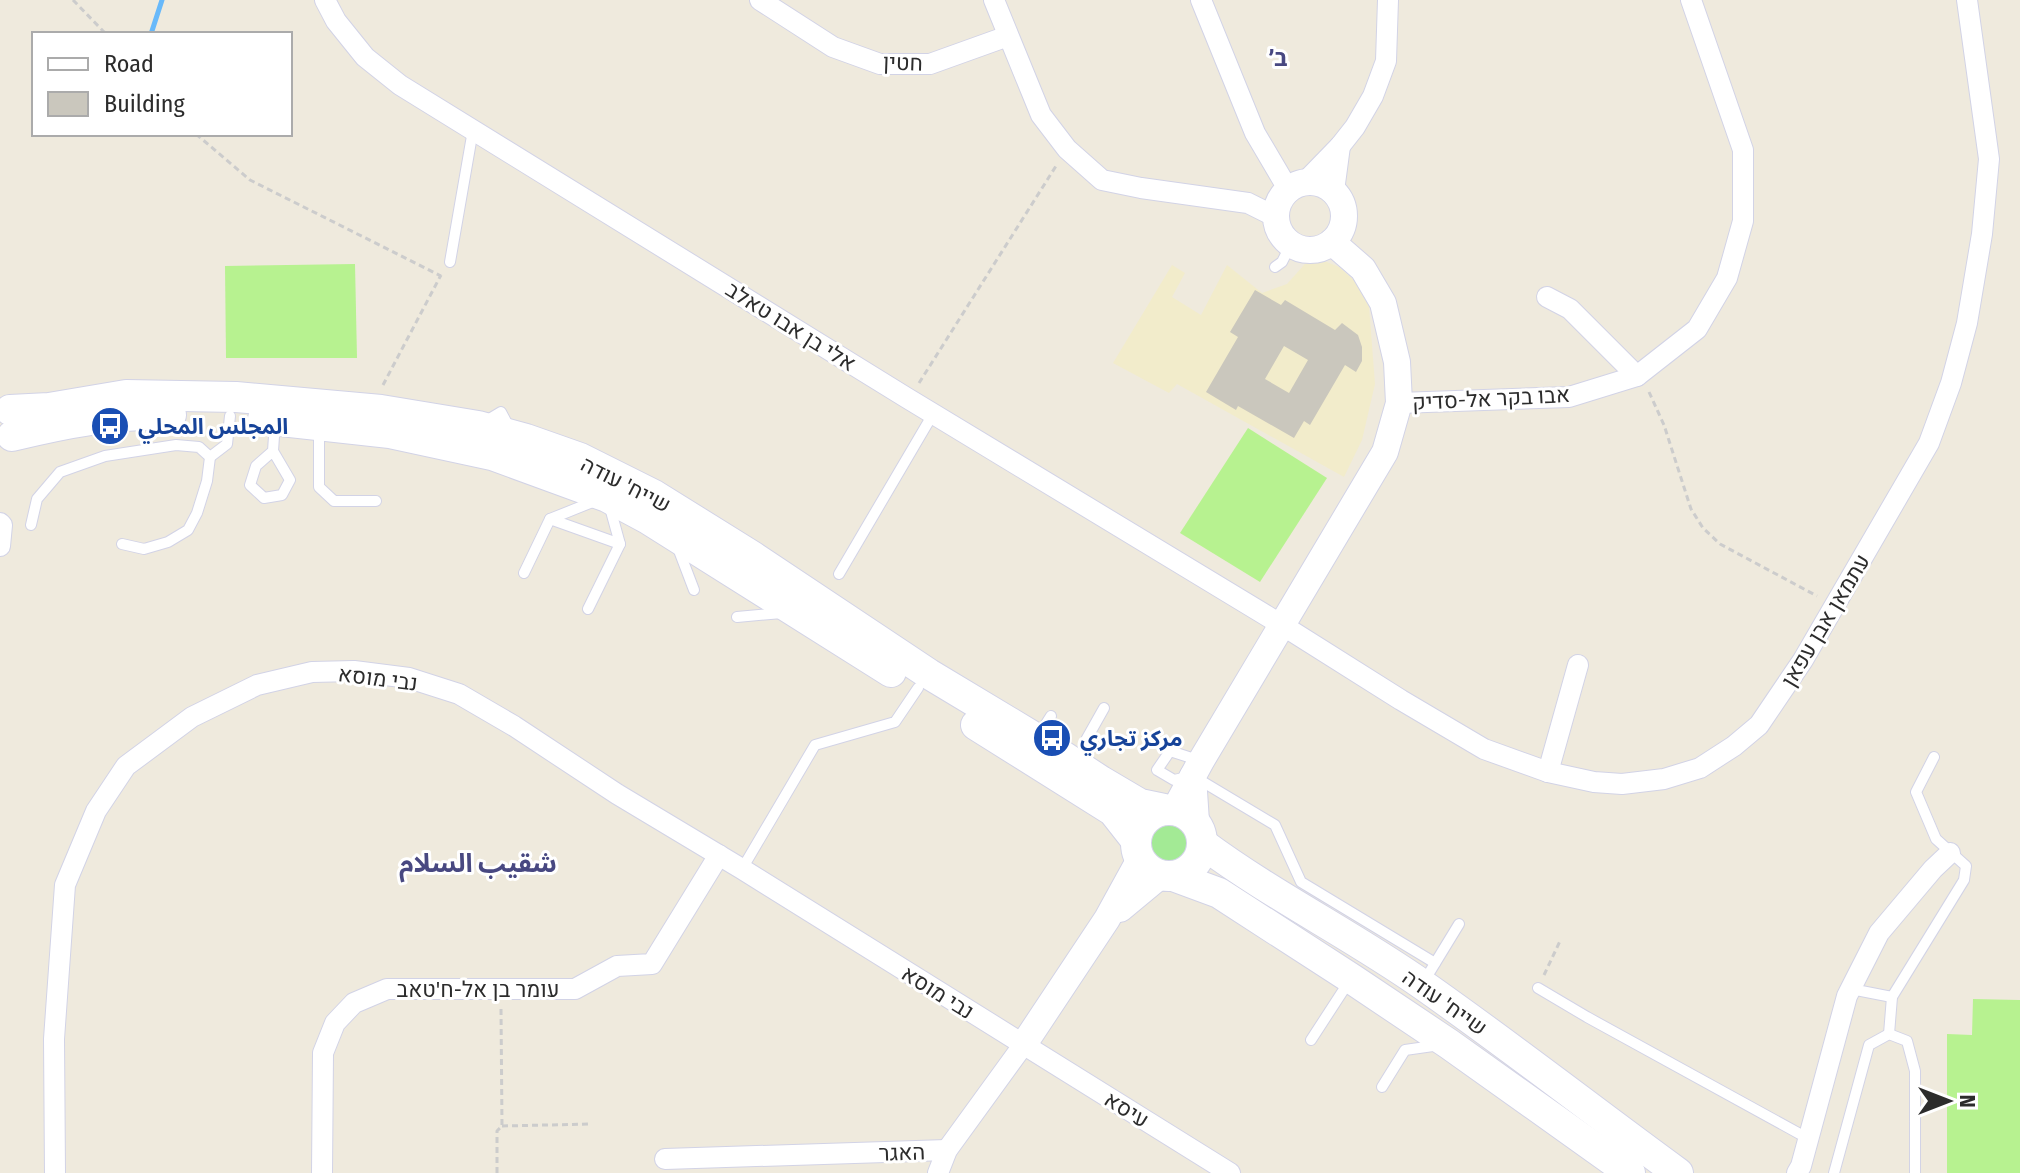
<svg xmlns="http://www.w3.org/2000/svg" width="2020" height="1173" viewBox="0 0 2020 1173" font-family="'Fira Sans Condensed','Noto Sans Arabic',Heebo,sans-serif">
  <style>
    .education { fill: #f2eccb }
    .green { fill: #a3ea95 }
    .pitch { fill: #b7f290 }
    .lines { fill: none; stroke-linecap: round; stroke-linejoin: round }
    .stream { stroke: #68b9fa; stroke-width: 5 }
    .building { fill: #cac7bd; fill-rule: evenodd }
    .service-casing { stroke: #d2d3e6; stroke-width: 12 }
    .minor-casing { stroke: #d2d3e6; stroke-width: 22 }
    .tertiary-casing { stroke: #d2d3e6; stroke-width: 28 }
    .secondary-casing { stroke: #d2d3e6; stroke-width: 32 }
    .path { stroke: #ccc; stroke-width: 3; stroke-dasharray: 6 4; stroke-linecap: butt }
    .service { stroke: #fff; stroke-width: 10 }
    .minor { stroke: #fff; stroke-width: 20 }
    .tertiary { stroke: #fff; stroke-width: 26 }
    .secondary { stroke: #fff; stroke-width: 30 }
    .labels { text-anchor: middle; stroke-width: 6; stroke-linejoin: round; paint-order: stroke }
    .street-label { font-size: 22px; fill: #2c2c2c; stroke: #fff }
    .transit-label { font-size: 22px; font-weight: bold; fill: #164399; stroke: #fff; text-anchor: start }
    .neighbourhood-label { font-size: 24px; font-weight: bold; fill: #484881; stroke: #fff }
    .quarter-label { font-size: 26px; font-weight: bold; fill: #484881; stroke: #fff }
  </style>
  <rect width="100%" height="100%" fill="#efeadd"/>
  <polygon class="education" points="1312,256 1339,267 1356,282 1369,306 1375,384 1362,440 1344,477 1177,384 1169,393 1113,363 1172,265 1185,273 1172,297 1201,315 1227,265 1262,293 1287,284"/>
  <circle class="green" cx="1167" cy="842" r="20"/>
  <g class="pitch">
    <polygon points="355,264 357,358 226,358 225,266"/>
    <polygon points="1248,428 1327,478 1260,582 1180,533"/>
    <polygon points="1973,999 2020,1000 2020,1173 1947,1173 1947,1034 1972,1035"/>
  </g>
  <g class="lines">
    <polyline class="stream" points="151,34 162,0"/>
  </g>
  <path class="building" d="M1255,290L1281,305L1285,300L1335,330L1342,323L1358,335L1362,347V361L1356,372L1345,365L1310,425L1304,421L1294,438L1238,406L1236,410L1206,392L1238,337L1230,332ZM1284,346L1308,360L1289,393L1265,379Z"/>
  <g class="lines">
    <g class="service-casing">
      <g id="service">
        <polyline points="450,262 473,130"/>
        <polyline points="1275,267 1282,262 1291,244"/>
        <polyline points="486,421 501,412 510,429"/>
        <polyline points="319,426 319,487 334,501 376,501"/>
        <polyline points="273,451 290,480 282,495 264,498 250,485 256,466 273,451 275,421"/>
        <polyline points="210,457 227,444 230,416"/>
        <polyline points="550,519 620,544"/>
        <polyline points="31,525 37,499 60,472 105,456 176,445 199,447 210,457 207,481 197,513 188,530 168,542 144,549 122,544"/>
        <polyline points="678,548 694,590"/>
        <polyline points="524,573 550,519 595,501"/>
        <polyline points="839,574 933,414"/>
        <polyline points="588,609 620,544 609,504"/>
        <polyline points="737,617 782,613"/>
        <polyline points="1039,735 1051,716"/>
        <polyline points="1086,740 1104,708"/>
        <polyline points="1201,761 1170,751 1157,770 1174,780 1193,776 1275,825 1301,882 1435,963"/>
        <polyline points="742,869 815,745 895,722 918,688"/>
        <polyline points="1423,983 1459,924"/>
        <polyline points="1538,988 1587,1017 1809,1139"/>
        <polyline points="1851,989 1892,997"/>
        <polyline points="1889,1034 1892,997 1964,880 1966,866 1936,839 1916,792 1934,757"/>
        <polyline points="1311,1040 1350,980"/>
        <polyline points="1382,1087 1405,1050 1440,1045"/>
        <polyline points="1834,1173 1869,1045 1889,1034 1907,1041 1915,1071 1915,1173"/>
      </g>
    </g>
    <g class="minor-casing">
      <g id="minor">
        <polyline points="325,0 336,21 365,57 400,85 907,398 1282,625 1401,700 1484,749 1548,772 1594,782 1622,784 1664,779 1700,768 1734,746 1759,725 1803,660 1929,443 1951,383 1967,323 1982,234 1989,159 1967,0"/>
        <polyline points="760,0 833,47 880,64 930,64 1008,36"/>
        <polyline points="994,0 1041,115 1067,149 1102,180 1141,188 1248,203 1276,217"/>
        <polyline points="1201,0 1255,133 1288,189"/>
        <polyline points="1306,181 1340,146 1355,127 1373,96 1386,61 1388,0"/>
        <polyline points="1334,191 1340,146"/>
        <polyline points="1547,297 1570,309 1637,376"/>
        <polyline points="1399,403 1569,397 1637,376 1697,329 1727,278 1743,221 1743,150 1691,0"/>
        <polyline points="0,523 2,525 0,546"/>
        <polyline points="1548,772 1578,665"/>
        <polyline points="665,1159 947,1150"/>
        <polyline points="55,1173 54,1039 65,885 96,811 126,766 192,717 257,685 312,672 354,671 409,678 459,694 514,726 617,794 742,869 1230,1173"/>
        <polyline points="322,1173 323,1053 335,1023 354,1003 387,989 575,989 617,966 652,964 719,855"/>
        <polyline points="938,1173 947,1150 1024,1044"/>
        <polyline points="1797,1173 1801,1166 1847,996 1879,933 1933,869 1950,853"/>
      </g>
    </g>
    <g class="tertiary-casing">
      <g id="tertiary">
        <circle cx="1310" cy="216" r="34"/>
        <polyline points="1193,776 1196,822"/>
        <polyline points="1175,809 1201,761 1385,452 1399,403 1397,362 1383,303 1363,269 1332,242"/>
        <polyline points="1120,909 1161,875"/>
        <polyline points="1024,1044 1107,919 1140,859"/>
      </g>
    </g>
    <g class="secondary-casing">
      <g id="secondary">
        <polyline points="10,410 49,408 126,395 236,397 381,410 478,426 526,439 580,458 654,495 752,556 929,674 1037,739 1101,781 1140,804 1164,809"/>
        <polyline points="263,419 390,433 492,455 607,497 648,519 891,672"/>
        <path d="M12,436C65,423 117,413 171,415"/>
        <polyline points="976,725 1113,811 1135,839"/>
        <circle cx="1169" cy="843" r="33"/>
        <path d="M1203,844C1273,896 1352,935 1423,985C1510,1046 1593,1111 1678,1173"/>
        <polyline points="1173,876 1219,893 1352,979 1449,1044 1630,1173"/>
      </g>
    </g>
    <g class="path">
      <polyline points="73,0 106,34"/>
      <polyline points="196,134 250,180 441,276"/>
      <polyline points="919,383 1056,166"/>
      <polyline points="383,385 441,275"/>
      <polyline points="1649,392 1664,425 1691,509 1703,528 1720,544 1817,596"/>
      <polyline points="1544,975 1561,939"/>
      <polyline points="502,1126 592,1124"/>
      <polyline points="497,1173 497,1131 502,1126 501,1009"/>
    </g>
    <use href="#service" class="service"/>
    <use href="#minor" class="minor"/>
    <use href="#tertiary" class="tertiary"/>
    <use href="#secondary" class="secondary"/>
  </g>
  <defs>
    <g id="bus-disc" transform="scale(2)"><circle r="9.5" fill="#1a4fb4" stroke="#fff"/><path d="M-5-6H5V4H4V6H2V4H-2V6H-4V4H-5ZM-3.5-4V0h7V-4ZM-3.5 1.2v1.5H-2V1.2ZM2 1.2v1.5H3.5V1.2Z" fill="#fff"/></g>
  </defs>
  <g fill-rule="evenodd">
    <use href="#bus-disc" x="110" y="426"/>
    <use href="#bus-disc" x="1052" y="738"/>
  </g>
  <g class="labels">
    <g class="street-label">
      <text transform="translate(903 62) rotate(2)" y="8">חטין</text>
      <text transform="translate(791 326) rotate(32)" y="8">אלי בן אבו טאלב</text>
      <text transform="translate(1491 398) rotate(-3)" y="8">אבו בקר אל-סדיק</text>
      <text transform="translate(626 484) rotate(27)" y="8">שייח' עודה</text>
      <text transform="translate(1825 620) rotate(-59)" y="8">עתמאן אבן עפאן</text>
      <text transform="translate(378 678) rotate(7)" y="8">נבי מוסא</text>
      <text x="478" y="997">עומר בן אל-ח'טאב</text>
      <text transform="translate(938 992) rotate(32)" y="8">נבי מוסא</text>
      <text transform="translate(1445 1002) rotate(35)" y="8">שייח' עודה</text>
      <text transform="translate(1127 1109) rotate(32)" y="8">עיסא</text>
      <text transform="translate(902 1152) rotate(-2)" y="8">האגר</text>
    </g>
    <g class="transit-label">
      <text x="138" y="434">المجلس المحلي</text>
      <text x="1080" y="746">مركز تجاري</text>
    </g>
    <g class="neighbourhood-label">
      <text x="1278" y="66">ב׳</text>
    </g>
    <g class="quarter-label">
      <text x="478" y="872">شقيب السلام</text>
    </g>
  </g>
  <rect x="32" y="32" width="260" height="104" fill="#ffffff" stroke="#ababab" stroke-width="2"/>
  <rect x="48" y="58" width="40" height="12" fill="#ffffff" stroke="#ababab" stroke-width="2"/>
  <text x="104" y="72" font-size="24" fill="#2c2c2c">Road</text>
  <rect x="48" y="92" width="40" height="24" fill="#cac7bd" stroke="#ababab" stroke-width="2"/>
  <text x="104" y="112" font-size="24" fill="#2c2c2c">Building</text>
  <g transform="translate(1948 1101) rotate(90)" stroke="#ffffff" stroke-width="6" paint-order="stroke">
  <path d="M0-6L14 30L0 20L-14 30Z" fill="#2c2c2c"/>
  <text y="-12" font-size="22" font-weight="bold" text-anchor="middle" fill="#2c2c2c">N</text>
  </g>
</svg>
